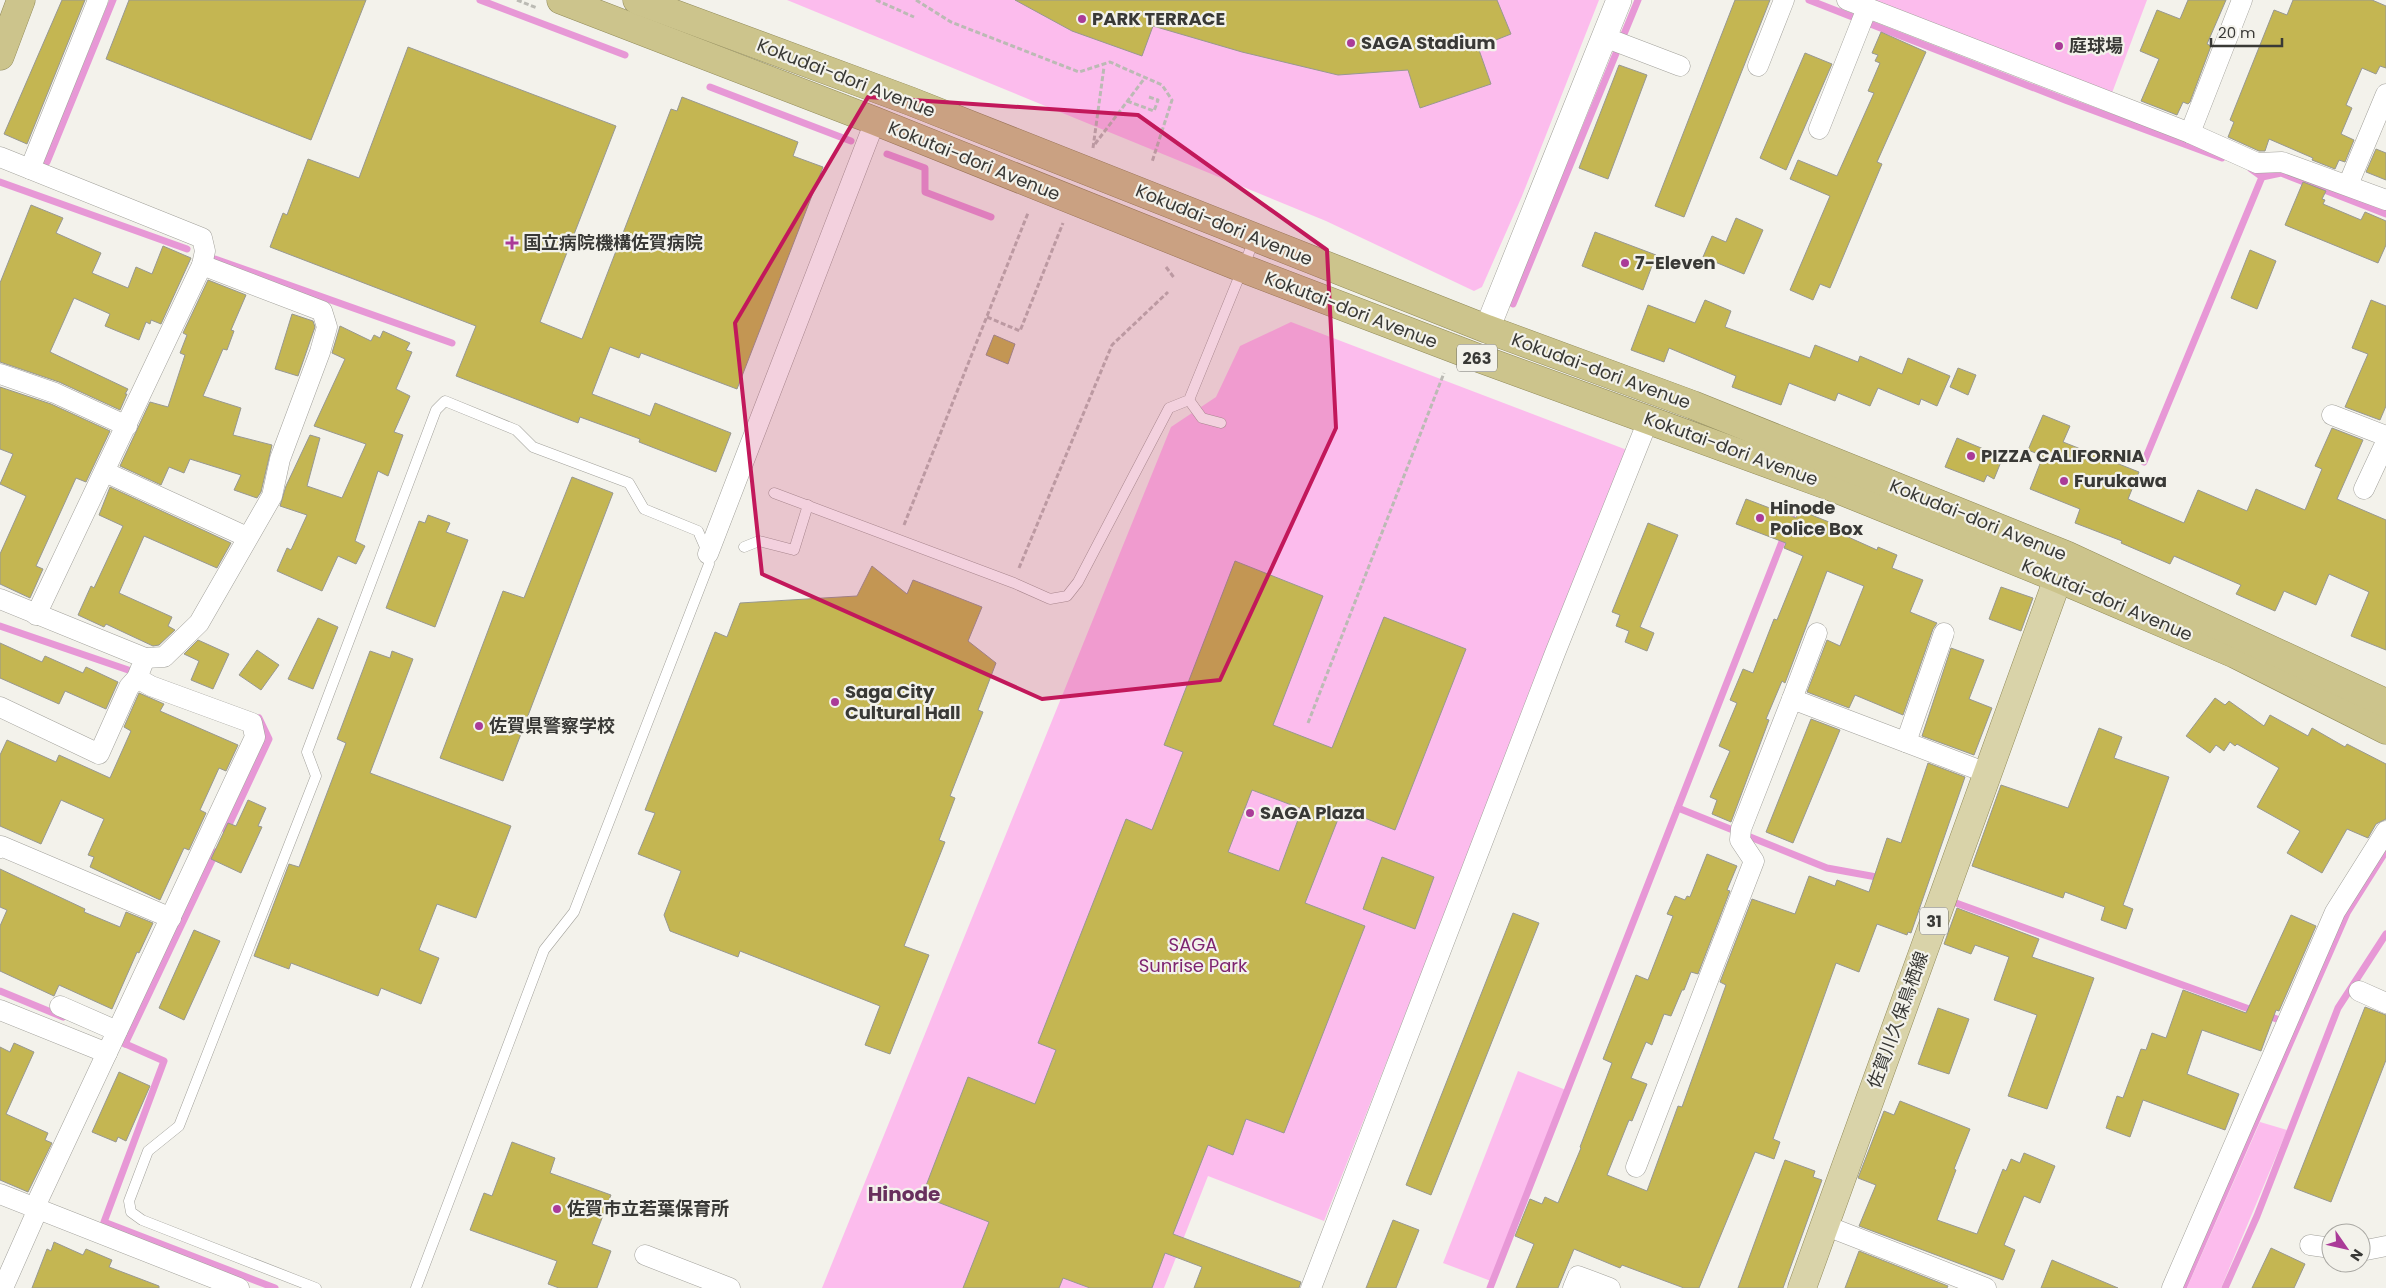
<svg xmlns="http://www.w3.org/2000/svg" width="2386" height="1288" viewBox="0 0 2386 1288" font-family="Poppins,'Noto Sans JP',sans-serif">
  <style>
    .green { fill: #fcbced }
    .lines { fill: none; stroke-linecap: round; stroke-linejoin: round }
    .stream { stroke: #e798d6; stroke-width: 7 }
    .building { fill: #c4b652; stroke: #989891; fill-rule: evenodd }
    .service-casing { stroke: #a2a19b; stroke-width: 11 }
    .minor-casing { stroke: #a2a19b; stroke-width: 21 }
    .tertiary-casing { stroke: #a2a19b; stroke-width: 26 }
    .primary-casing { stroke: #908a5b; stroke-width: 29 }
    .trunk-casing { stroke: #908a5b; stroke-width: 29 }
    .path { stroke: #bbbab4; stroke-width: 3; stroke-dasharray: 5 2.5; stroke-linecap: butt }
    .service { stroke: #fff; stroke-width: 10 }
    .minor { stroke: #fff; stroke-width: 20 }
    .tertiary { stroke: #fff; stroke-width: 25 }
    .primary { stroke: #d9d3a9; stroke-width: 28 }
    .trunk { stroke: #ccc48c; stroke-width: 28 }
    .marked { fill: #c2185b; fill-opacity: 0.2; stroke: #c2185b; stroke-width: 4; stroke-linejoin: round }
    .poi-dot { fill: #aa3b98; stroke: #f3f2eb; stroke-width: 2 }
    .labels { text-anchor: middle; stroke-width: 4.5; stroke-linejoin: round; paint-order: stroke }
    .shield { fill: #f3f2eb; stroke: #71706c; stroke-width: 1 }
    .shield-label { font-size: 16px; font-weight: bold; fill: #393936 }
    .poi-label { font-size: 18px; font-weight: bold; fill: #393936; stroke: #f3f2eb; text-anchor: start }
    .street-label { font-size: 18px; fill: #393936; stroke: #f3f2eb }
    .park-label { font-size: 18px; fill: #7e2470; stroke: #f3f2eb }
    .quarter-label { font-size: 20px; font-weight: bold; fill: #68305d; stroke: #f3f2eb }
  </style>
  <rect width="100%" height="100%" fill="#f3f2eb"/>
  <g class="green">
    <polygon points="787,0 1599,0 1522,196 1482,287 1474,291 1326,221"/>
    <polygon points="1866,0 2147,0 2112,93"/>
    <polygon points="1291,322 1627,450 1324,1221 1208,1176 1164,1288 822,1288 1171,427 1216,397 1240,346"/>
    <polygon points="1518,1071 1566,1090 1491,1281 1443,1263"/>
    <polygon points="2260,1122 2287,1130 2221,1288 2187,1288"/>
  </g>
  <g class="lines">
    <g class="stream">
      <polyline points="480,0 625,55"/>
      <polyline points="1809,0 2065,100 2222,158"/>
      <polyline points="710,87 851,141"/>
      <polyline points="887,154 925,168 925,192 991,217"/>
      <polyline points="47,162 113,0"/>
      <polyline points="2262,177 2281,173 2386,214"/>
      <polyline points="0,182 187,249"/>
      <polyline points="215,259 452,343"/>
      <polyline points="1513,304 1638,0"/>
      <polyline points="2144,462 2262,177 2251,169"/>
      <polyline points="1788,524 1794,510"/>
      <polyline points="0,626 137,673"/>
      <polyline points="1678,808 1827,868 1882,878"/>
      <polyline points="226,831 269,739 259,718"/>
      <polyline points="1956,903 2285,1022"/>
      <polyline points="0,991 63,1017"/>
      <polyline points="121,1042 164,1061 104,1222 275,1288"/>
      <polyline points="125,1044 216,852"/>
      <polyline points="1490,1288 1785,534"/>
      <polyline points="2183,1288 2347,913 2386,851"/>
      <polyline points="2225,1288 2257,1216 2338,1008 2386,934"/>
    </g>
  </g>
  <g class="building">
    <polygon points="62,0 85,0 27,144 4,134"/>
    <polygon points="129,0 366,0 311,140 106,59"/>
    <polygon points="1015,0 1497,0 1511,34 1478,47 1491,84 1420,108 1408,70 1338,75 1242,52 1153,26 1142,56 1072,31"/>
    <polygon points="1735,0 1770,0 1684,217 1655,206"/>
    <polygon points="2188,0 2226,0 2207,44 2211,46 2190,102 2188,104 2183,102 2177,115 2141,101 2159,59 2140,51 2157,10 2180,19"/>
    <polygon points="2293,0 2372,0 2386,6 2386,68 2380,66 2376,74 2362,68 2346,105 2352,108 2341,134 2354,140 2345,162 2339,160 2335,169 2312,160 2313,158 2269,139 2265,151 2259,151 2228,137 2234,122 2230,120 2274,10 2287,15"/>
    <polygon points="1881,32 1926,52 1877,162 1882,164 1830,288 1820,284 1813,300 1790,290 1830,196 1790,179 1798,160 1837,176 1874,93 1868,91 1880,63 1875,61 1878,55 1872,53"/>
    <polygon points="408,47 616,126 540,322 582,339 671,109 677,111 682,97 798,142 793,156 823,167 737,389 641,353 639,358 610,347 592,394 650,416 655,403 731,433 716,472 639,442 640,439 580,417 578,423 456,376 476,326 270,247 283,213 287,215 308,159 359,178"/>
    <polygon points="1805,53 1832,64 1786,170 1760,158"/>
    <polygon points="1619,65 1647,75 1608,179 1579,168"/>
    <polygon points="2376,149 2386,153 2386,180 2366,172"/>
    <polygon points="2303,182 2326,191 2322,199 2325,200 2323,204 2361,220 2365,212 2386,221 2386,245 2378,263 2285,225"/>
    <polygon points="31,205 63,218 56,233 101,253 92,273 128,288 136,267 152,274 163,246 191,258 161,324 151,320 150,324 146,322 139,340 105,326 110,314 74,298 50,352 128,389 125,394 127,394 120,410 59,382 0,362 0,283"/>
    <polygon points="1736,218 1763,230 1744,274 1703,257 1712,236 1726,242"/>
    <polygon points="1595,232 1656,255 1643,290 1582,266"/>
    <polygon points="2250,250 2276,261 2257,309 2231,298"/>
    <polygon points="208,280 246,295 231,330 234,331 227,350 223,349 203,396 241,408 233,435 272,445 261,492 257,498 234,490 241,475 190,459 184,473 169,467 161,485 120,466 150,402 168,407 185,355 180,353 187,335 183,333"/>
    <polygon points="1705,300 1731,311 1725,327 1810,358 1815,345 1858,362 1860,356 1902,374 1908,358 1950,376 1937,406 1921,399 1919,405 1878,388 1870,406 1838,393 1835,401 1789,383 1781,405 1732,387 1736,376 1669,348 1664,362 1631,350 1648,305 1695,323"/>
    <polygon points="2371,300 2386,306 2386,406 2380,420 2345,407 2368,354 2352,348"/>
    <polygon points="292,314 313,321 315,327 298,376 275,369"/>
    <polygon points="340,326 371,341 374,335 380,338 383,331 410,343 406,350 412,352 396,389 410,396 394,432 403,435 388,476 378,471 355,541 365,546 356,564 338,556 322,591 277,571 287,548 291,550 307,515 280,506 286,486 310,435 320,438 307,486 342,498 366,444 314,426 345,359 332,353"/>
    <polygon points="994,335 1015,344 1008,364 986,355"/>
    <polygon points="1958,368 1976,375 1968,395 1950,387"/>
    <polygon points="0,387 51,404 110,431 86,482 76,478 36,566 43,569 30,598 0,584 0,554 26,496 0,484 13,454 0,449"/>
    <polygon points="2043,415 2070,426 2063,442 2139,472 2128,499 2184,523 2198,490 2247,511 2256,489 2305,510 2322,469 2315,466 2332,428 2363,440 2337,499 2386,520 2386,650 2351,636 2369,592 2329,574 2316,605 2284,591 2275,611 2236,594 2241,585 2174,556 2170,564 2121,543 2122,541 2075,523 2080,509 2030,489 2043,456 2028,450"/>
    <polygon points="1957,438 2003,457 1994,479 1987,475 1984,482 1945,467"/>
    <polygon points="572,477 613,493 503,781 440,758 503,591 524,598"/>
    <polygon points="110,487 231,543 217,568 144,536 119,593 172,617 168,626 175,630 159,645 153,646 106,624 104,627 78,615 91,586 94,588 123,526 99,515"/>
    <polygon points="1746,499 1796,518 1799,510 1839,526 1837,532 1877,550 1878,547 1897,555 1892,568 1923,580 1910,612 1937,623 1933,629 1903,715 1855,695 1849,708 1807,692 1827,640 1840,646 1864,586 1827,571 1785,683 1782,681 1766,719 1769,720 1731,822 1712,814 1717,800 1710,797 1730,751 1719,746 1737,703 1730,700 1743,669 1753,673 1774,619 1777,620 1803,556 1784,548 1786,543 1736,524"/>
    <polygon points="428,515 450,523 446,532 468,540 435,627 386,608 419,521 425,523"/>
    <polygon points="1648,523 1678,535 1640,627 1654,633 1647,651 1625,642 1629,631 1616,626 1620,615 1612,612"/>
    <path d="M1235,561L1323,596L1273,725L1332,748L1384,617L1466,649L1395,830L1342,809L1305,903L1365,926L1284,1133L1246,1119L1233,1155L1208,1145L1173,1234L1301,1282L1299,1288H1194L1202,1267L1165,1253L1152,1288H1090L1063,1278L1059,1288H963L989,1222L922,1196L968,1077L1035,1104L1056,1050L1038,1043L1126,819L1152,830L1183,752L1164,745ZM1252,790L1302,809L1279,871L1228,852Z"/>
    <polygon points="872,566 907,594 913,580 982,607 968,641 996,663 978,710 983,712 950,796 955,798 939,840 945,842 904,946 929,955 890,1054 865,1045 880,1006 740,951 738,957 670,931 664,915 681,871 638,854 655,813 645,810 715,632 727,637 740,603 857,596"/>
    <polygon points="2001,587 2033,598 2021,631 1989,619"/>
    <polygon points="318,618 338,627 313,689 288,679"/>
    <polygon points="198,640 229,654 213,689 191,680 199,661 184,654"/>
    <polygon points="0,643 42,662 45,656 83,673 86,667 118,682 106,709 65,691 59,704 0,678"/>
    <polygon points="1951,648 1984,660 1969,699 1992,708 1974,755 1922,736"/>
    <polygon points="257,650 279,665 261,690 239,675"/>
    <polygon points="370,651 390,658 392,651 413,659 370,773 511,826 476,918 437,904 419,950 439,958 421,1004 381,988 378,996 291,963 289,969 254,956 289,864 299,867 346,743 337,739"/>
    <polygon points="139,693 164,704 160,711 238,745 226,771 219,768 200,810 206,813 189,850 184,848 160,900 90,867 94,857 88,855 104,819 61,800 41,844 0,826 0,755 7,740 56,762 59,755 110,778 131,731 124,727"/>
    <polygon points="2215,698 2225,705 2229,701 2264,726 2270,715 2308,736 2312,728 2345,747 2347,744 2386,764 2386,819 2376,824 2368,838 2347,829 2322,873 2287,853 2300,831 2257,807 2279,768 2237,744 2235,746 2230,742 2224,751 2216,745 2210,753 2186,736"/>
    <polygon points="1811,719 1840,730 1793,843 1766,832"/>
    <polygon points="2099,728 2122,737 2114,758 2169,777 2123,905 2133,909 2126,929 2101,920 2105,907 2065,892 2063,898 1972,866 2001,785 2068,808"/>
    <polygon points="1928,763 1965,777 1911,933 1908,932 1907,935 1877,924 1859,972 1836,963 1773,1139 1780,1142 1774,1159 1755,1152 1699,1288 1684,1288 1622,1265 1620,1268 1574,1249 1558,1288 1516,1288 1534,1244 1515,1236 1530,1199 1542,1204 1545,1197 1558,1203 1581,1148 1580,1147 1612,1063 1603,1059 1636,975 1648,980 1673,916 1667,914 1675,896 1685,900 1687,896 1690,897 1707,854 1737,866 1727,890 1730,891 1698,974 1691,972 1684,990 1682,990 1671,1016 1664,1014 1652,1045 1646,1042 1631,1078 1647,1084 1632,1121 1629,1120 1607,1175 1647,1191 1678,1106 1682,1107 1726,985 1720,982 1752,899 1795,914 1809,876 1835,886 1837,880 1869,892 1887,838 1901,843"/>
    <polygon points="248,800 266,808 258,826 262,827 241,873 211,859 228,823 236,826"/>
    <polygon points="1382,857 1434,877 1415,929 1363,909"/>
    <polygon points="0,869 85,909 84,912 120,927 126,912 153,923 139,953 137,952 112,1009 59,985 54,996 0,971 0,926 7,910 0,907"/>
    <polygon points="1957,908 2039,939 2032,957 2094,978 2047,1109 2008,1096 2037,1015 1994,1000 2009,957 1975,945 1971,954 1944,944"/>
    <polygon points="1513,913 1539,923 1431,1195 1406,1185"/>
    <polygon points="2291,915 2316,926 2279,1011 2276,1010 2261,1051 2202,1030 2187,1074 2239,1094 2225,1130 2143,1100 2130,1137 2106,1128 2117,1096 2123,1098 2141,1049 2146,1050 2152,1033 2166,1038 2183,990 2246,1013"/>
    <polygon points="194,930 220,941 184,1020 159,1008"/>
    <polygon points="2365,1007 2386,1015 2386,1060 2331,1202 2294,1188"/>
    <polygon points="1938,1008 1969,1019 1949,1074 1918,1064"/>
    <polygon points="14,1043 34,1052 6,1114 48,1133 45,1140 52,1143 28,1192 0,1180 0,1047 10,1052"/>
    <polygon points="119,1072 150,1086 126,1141 118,1137 116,1142 92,1132"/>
    <polygon points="1900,1101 1970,1129 1954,1169 1956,1170 1937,1220 1977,1234 2003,1169 2006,1171 2011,1159 2020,1163 2024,1153 2055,1166 2040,1203 2024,1196 2004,1245 2015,1250 2003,1280 1859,1226 1876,1185 1858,1178 1884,1111 1894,1115"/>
    <polygon points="512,1142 555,1158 550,1173 611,1195 592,1244 611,1251 597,1288 559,1288 548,1284 557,1261 470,1230 484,1193 492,1196"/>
    <polygon points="1785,1160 1815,1171 1813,1177 1822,1180 1783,1288 1738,1288"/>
    <polygon points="1393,1220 1419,1230 1396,1288 1366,1288"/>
    <polygon points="54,1242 83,1255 86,1249 112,1260 109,1267 159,1286 159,1288 32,1288 47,1249 51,1251"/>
    <polygon points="2271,1248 2305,1264 2294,1288 2252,1288"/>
    <polygon points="1859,1251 1948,1286 1947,1288 1845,1288"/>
    <polygon points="2052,1260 2118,1288 2041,1288"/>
  </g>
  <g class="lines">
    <g class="service-casing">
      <g id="service">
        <polyline points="1189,400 1202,418 1221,423"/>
        <polyline points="774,493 1014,583 1050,599 1067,596 1078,582 1169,408 1189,400 1255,238"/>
        <polyline points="744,547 759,541 794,550 808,505"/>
        <polyline points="316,1288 142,1220 131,1212 129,1201 148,1151 179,1126 316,776 307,752 436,410 445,401 516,430 533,447 629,483 644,509 698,531 708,554 709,564 574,912 544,950 416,1288"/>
      </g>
    </g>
    <g class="minor-casing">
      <g id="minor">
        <polyline points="1847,0 2190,133 2257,163 2282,162 2386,200"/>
        <polyline points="1604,37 1680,66"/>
        <polyline points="1758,66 1784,0"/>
        <polyline points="1819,129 1867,8"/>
        <polyline points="2190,133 2242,0"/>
        <polyline points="0,157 202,238 205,251 202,265 36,615"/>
        <polyline points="30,169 98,0"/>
        <polyline points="2348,185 2386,94"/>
        <polyline points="0,374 55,393 127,426"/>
        <polyline points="2332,415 2386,436"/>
        <polyline points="105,472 247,537"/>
        <polyline points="2364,489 2386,442"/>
        <polyline points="708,554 875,121"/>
        <polyline points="0,599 145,658 137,678 129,687 99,754 0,707"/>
        <polyline points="145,658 164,657 199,623 272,496 280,459 320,352 327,327 322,311 202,265"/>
        <polyline points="1792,699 1817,633"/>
        <polyline points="1906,742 1944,633"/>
        <polyline points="0,848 1,846 171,918"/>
        <polyline points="2359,991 2386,1003"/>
        <polyline points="60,1006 117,1031"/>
        <polyline points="0,1010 107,1053"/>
        <polyline points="1636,1167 1754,861 1740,840 1741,829 1792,699 1987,773"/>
        <polyline points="0,1194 239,1288"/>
        <polyline points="1824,1225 1986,1288"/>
        <polyline points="2310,1245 2331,1248"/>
        <polyline points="2361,1251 2386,1246"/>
        <polyline points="645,1255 730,1288"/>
        <polyline points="3,1288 34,1218 39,1198 255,737 252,723 151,686 137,678"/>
        <polyline points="1311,1288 1555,653 1649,418"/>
        <polyline points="1573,1288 1578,1276 1610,1288"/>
        <polyline points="2172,1288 2335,912 2386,831"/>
      </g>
    </g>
    <g class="tertiary-casing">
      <polyline id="tertiary" points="1487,329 1619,0"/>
    </g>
    <g class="primary-casing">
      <polyline id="primary" points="1802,1288 2066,556"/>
    </g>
    <g class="trunk-casing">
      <g id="trunk">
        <polyline points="561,0 875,121 1242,268 1481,359 1832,487 2057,578 2235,654 2386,730"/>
        <polyline points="637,0 910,101 1487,329 1693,405 2066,555 2386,703"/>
        <polyline points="0,56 21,0"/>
      </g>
    </g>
    <g class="path">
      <polyline points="517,0 537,8"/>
      <polyline points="876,0 914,17"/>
      <polyline points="916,0 951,22 1079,72 1110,62 1162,85 1172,100 1152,162"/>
      <polyline points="1127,101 1154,111 1158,100 1149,97"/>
      <polyline points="1095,144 1144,79"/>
      <polyline points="1093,148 1104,67"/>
      <polyline points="1166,267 1175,279"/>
      <polyline points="987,317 1020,331 1063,223"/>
      <polyline points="904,525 1028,213"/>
      <polyline points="1019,568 1112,345 1168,292"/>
      <polyline points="1308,723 1444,373"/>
    </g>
    <use href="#service" class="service"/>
    <use href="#minor" class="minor"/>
    <use href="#tertiary" class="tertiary"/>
    <use href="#primary" class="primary"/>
    <use href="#trunk" class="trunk"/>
  </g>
  <path class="marked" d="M868,97L1138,115L1327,250L1336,428L1220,680L1042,699L762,574L735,323Z"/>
  <g class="poi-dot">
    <circle cx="1082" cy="19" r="5"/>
    <circle cx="1351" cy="43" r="5"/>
    <circle cx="2059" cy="46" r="5"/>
    <path d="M509.5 235.5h5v5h5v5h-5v5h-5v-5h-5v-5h5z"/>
    <circle cx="1625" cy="263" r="5"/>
    <circle cx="1971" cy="456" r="5"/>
    <circle cx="2064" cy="481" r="5"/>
    <circle cx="1760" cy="518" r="5"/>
    <circle cx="835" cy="702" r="5"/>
    <circle cx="479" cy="726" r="5"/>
    <circle cx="1250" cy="813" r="5"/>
    <circle cx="557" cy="1209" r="5"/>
  </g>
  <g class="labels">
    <g class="shield">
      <rect x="1457" y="344.5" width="40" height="27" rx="4"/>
      <rect x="1920" y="907.5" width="28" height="27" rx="4"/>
    </g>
    <g class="shield-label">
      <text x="1477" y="364">263</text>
      <text x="1934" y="927">31</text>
    </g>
    <g class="poi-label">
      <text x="1092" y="25">PARK TERRACE</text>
      <text x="1361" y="49">SAGA Stadium</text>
      <text x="2069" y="52">庭球場</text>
      <text x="523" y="249">国立病院機構佐賀病院</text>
      <text x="1635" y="269">7-Eleven</text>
      <text x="1981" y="462">PIZZA CALIFORNIA</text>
      <text x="2074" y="487">Furukawa</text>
      <text x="1770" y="514">Hinode<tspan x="1770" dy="21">Police Box</tspan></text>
      <text x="845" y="698">Saga City<tspan x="845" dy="21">Cultural Hall</tspan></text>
      <text x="489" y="732">佐賀県警察学校</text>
      <text x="1260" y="819">SAGA Plaza</text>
      <text x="567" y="1215">佐賀市立若葉保育所</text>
    </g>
    <g class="street-label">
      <text transform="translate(846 78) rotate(21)" y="6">Kokudai-dori Avenue</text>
      <text transform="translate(974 161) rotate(22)" y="6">Kokutai-dori Avenue</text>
      <text transform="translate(1224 225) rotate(22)" y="6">Kokudai-dori Avenue</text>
      <text transform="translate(1351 310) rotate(21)" y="6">Kokutai-dori Avenue</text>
      <text transform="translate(1601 371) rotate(20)" y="6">Kokudai-dori Avenue</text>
      <text transform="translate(1731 449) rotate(20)" y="6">Kokutai-dori Avenue</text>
      <text transform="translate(1978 520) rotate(22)" y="6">Kokudai-dori Avenue</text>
      <text transform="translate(2107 600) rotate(23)" y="6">Kokutai-dori Avenue</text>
      <text transform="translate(1898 1020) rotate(-70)" y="6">佐賀川久保鳥栖線</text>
    </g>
    <g class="park-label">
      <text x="1193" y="951">SAGA<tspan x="1193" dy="21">Sunrise Park</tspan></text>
    </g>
    <g class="quarter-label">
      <text x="904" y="1201">Hinode</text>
    </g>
  </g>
  <g transform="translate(2346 1248) rotate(124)"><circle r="24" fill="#f3f2eb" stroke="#a9a8a3"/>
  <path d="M0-4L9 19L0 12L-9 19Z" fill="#aa3b98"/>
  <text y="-8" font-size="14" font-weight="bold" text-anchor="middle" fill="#393936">N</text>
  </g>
  <path d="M2211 38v8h71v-8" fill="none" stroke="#393936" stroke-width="2.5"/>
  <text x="2218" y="38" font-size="15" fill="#393936" stroke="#f3f2eb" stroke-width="4" paint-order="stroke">20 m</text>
</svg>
